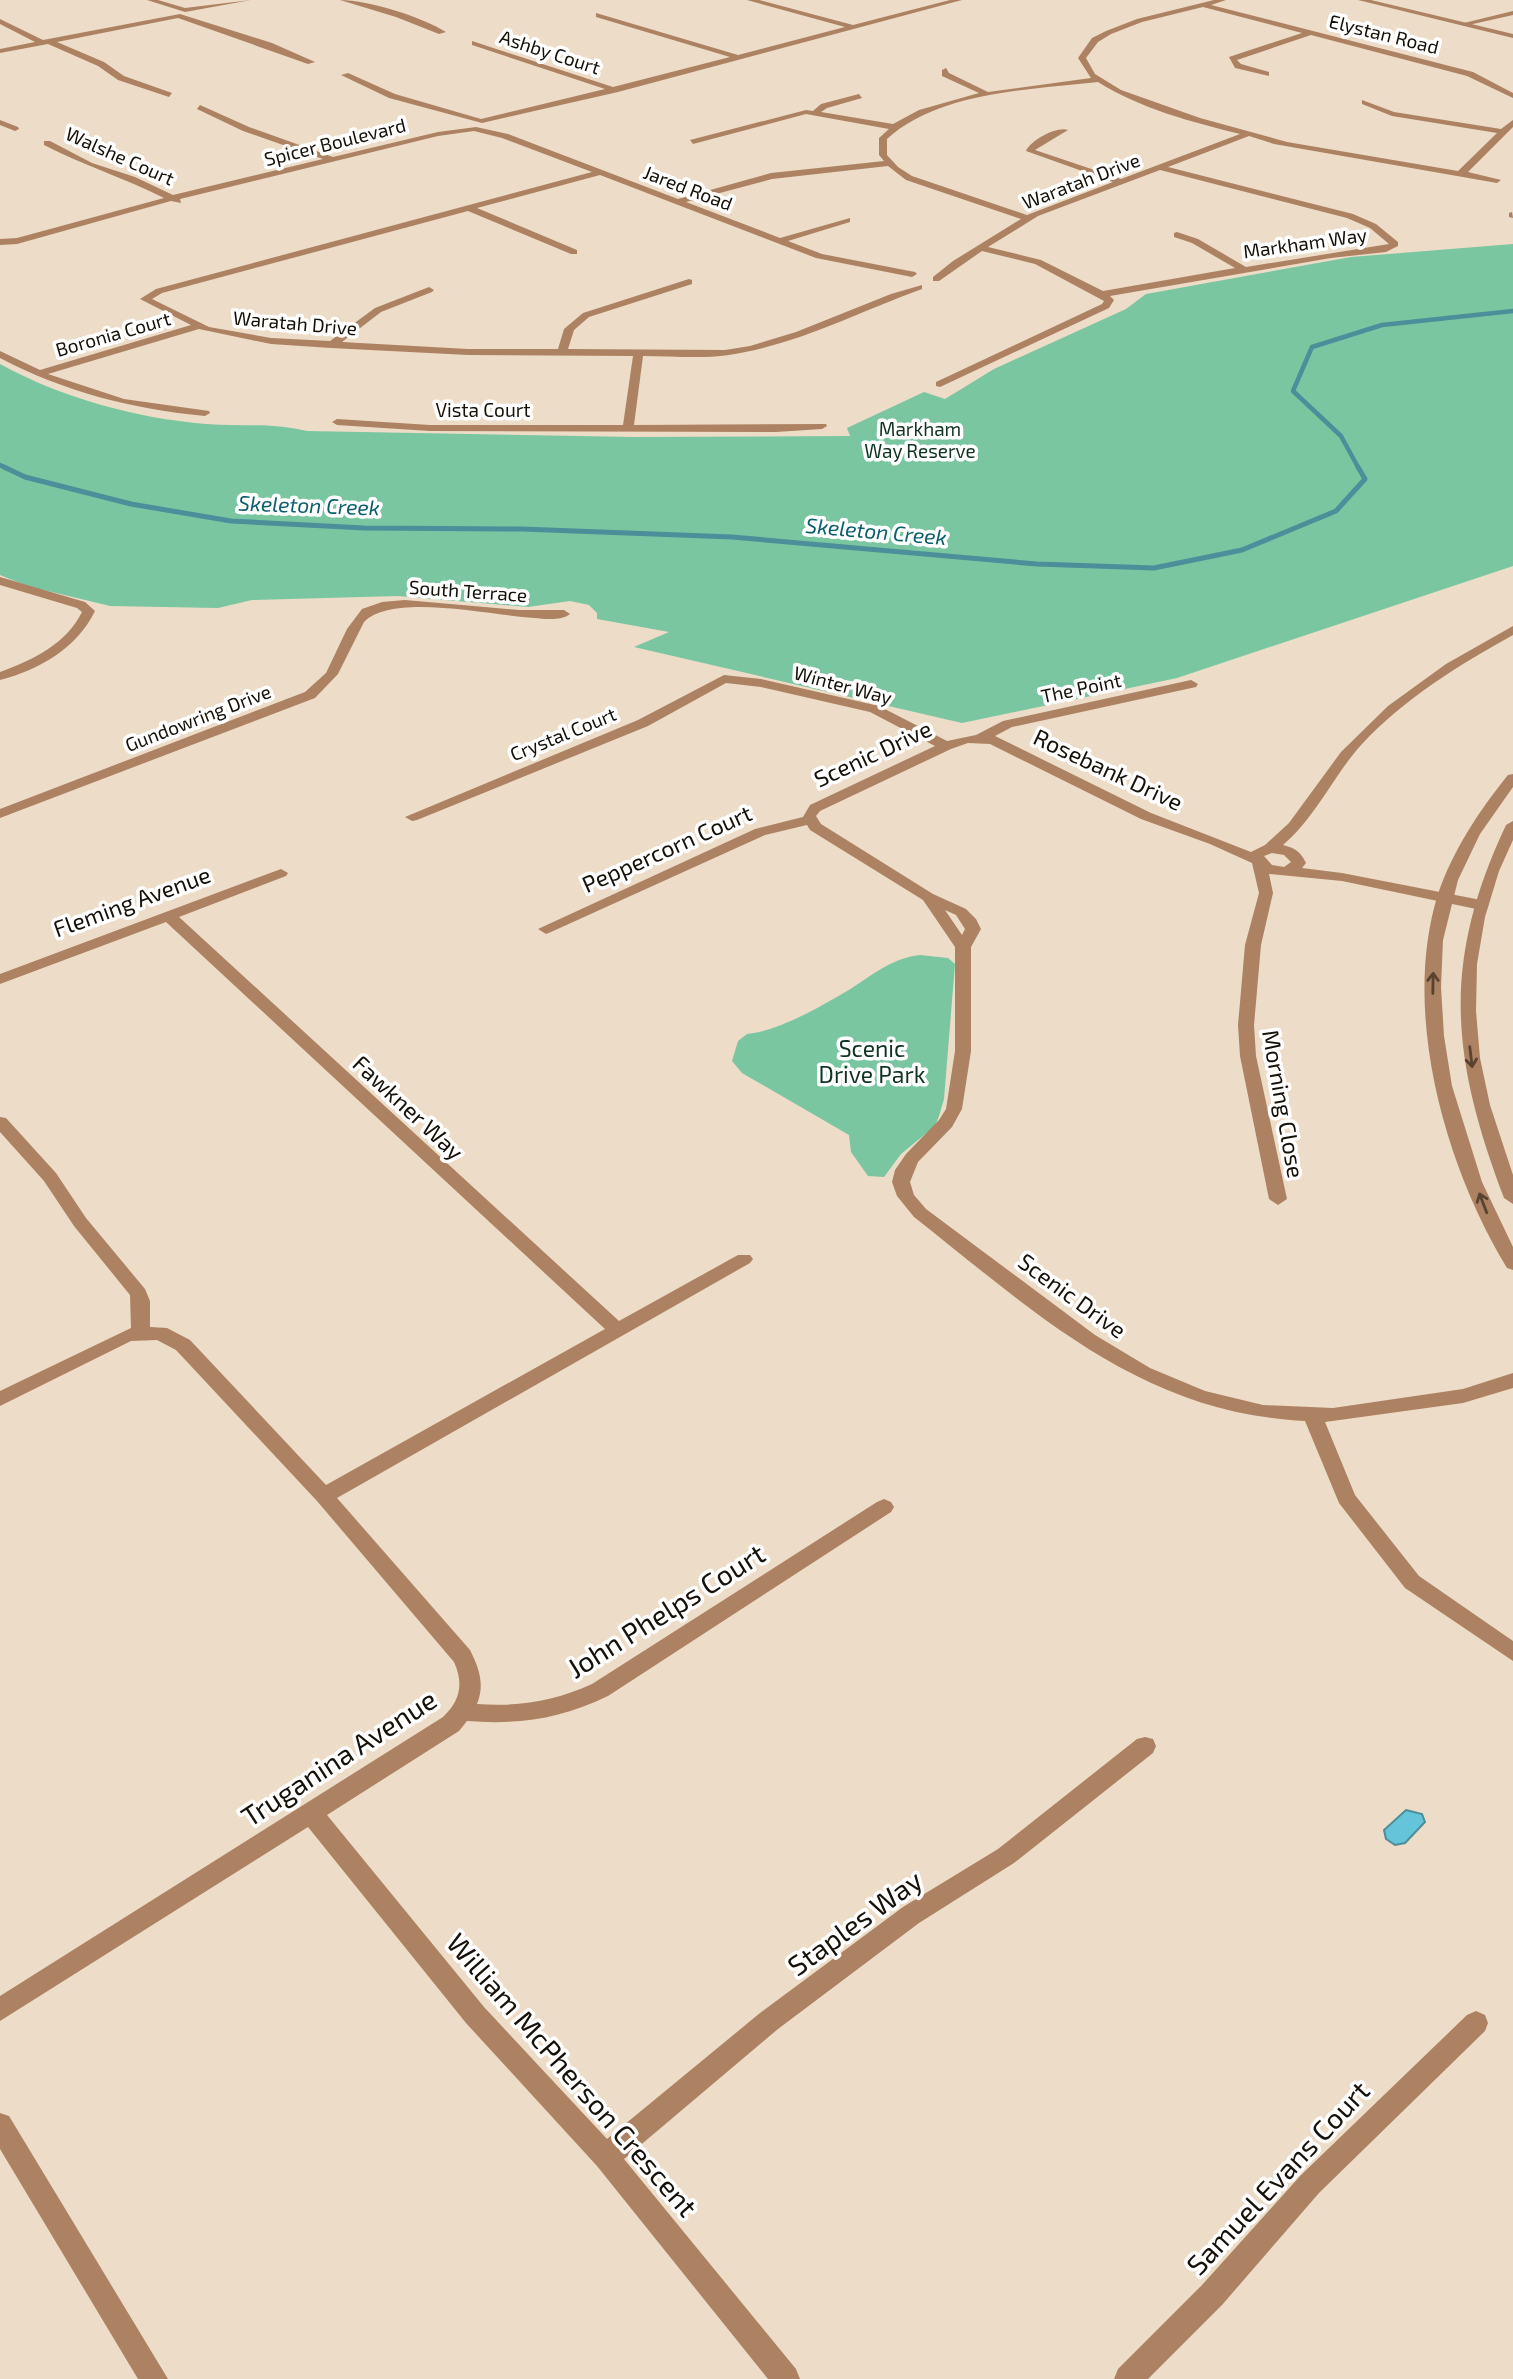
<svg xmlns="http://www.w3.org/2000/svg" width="1513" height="2379" viewBox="0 0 1513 2379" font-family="'Exo 2',sans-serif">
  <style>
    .green { fill: #7ac6a1 }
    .water { fill: #64c4d9; stroke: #4c8e9a; stroke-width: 2 }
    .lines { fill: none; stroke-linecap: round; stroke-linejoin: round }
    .stream-far1 { stroke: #4c8e9a; stroke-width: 4.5 }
    .stream { stroke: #4c8e9a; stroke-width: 5 }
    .minor { fill: #ad8262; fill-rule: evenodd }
    .tertiary { fill: #ad8262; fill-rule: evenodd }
    .oneway { stroke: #594330 }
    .labels { text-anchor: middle; stroke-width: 7; stroke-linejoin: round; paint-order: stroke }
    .far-street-label { font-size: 19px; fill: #151008; stroke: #fff }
    .far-park-label { font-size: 19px; fill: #103323; stroke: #fff }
    .far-water-label { font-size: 21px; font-style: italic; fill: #0a5e6d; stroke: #fff }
    .street-label { font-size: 23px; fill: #151008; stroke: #fff }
    .park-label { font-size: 23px; fill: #103323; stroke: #fff }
    .near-street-label { font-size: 28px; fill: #151008; stroke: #fff }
  </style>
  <rect width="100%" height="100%" fill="#eddcc7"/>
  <g class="green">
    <path d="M1513,244V566L1177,678L962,723L634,647L669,632L597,619V613L589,605L570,601L528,607L398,596L252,600L218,608L110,606L27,586L0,575V364C62,398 135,418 206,424C241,427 270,422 307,431L634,437L850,436L847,428L924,392L945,399L994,369L1126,309L1146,294L1351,257Z"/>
    <path d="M920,955L948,958L955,964L944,1099L939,1116L935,1126L901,1154L884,1177L868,1176L851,1152L849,1135L742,1073L732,1061L738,1041L747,1034C776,1032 822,1006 847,991C872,976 891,958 920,955Z"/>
  </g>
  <polygon class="water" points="1406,1810 1422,1814 1425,1822 1405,1843 1395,1845 1386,1839 1384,1830"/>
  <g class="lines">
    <g class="stream-far1">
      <polyline points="0,465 8,469"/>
      <polyline points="1359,469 1341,436 1293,391 1312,347 1382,325 1513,311"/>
    </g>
    <polyline class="stream" points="4,467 25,477 131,504 231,521 364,528 522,529 732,537 1037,564 1154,568 1242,550 1336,511 1365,479 1358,467"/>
    <g class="minor">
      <polygon points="147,0 158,0 185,8 251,0 185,12"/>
      <path d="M340,0C369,0 422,17 446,32L439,34L396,17Z"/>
      <polygon points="747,0 759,0 853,25 950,0 962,0 618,92 482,123 389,98 341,75 348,73 395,94 481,119 605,89 472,45 472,41 613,87 730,57 596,17 596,13 738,55 845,27"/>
      <path d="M1214,0H1226L1211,5L1473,72L1513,93V98L1467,76L1311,35L1237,60L1241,64L1269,72V76L1235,68L1229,57L1302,33L1203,7L1142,22L1111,34L1098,42L1086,58L1095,74L1121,90L1200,118L1287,142L1458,171L1497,133L1392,116L1362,104V100L1394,112L1501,129L1513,120V127L1468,172L1501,180L1497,183L1274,144L1249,136L1168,167L1353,214L1376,224L1398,242V246L1386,252L1331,258L1110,296L1114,300L1109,308L940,387L936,386V382L1102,304L1104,301L1035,264L982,251L939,281H933V277L953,261L1021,219L906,180L888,166L772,179L686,202L780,238L850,218V222L788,241L822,254L915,272L917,274L912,277L816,258L600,175L477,208L577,250V254H571L468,211L162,293L152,299L209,327L271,338L330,341L375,308L429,287L434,290L432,292L381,312L342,342L468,349H558L564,329L583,313L689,279L692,280V284L589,317L574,330L568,349L725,350L750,346L796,332L891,294L922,285V289C858,312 797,345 729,355C701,359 671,356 643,356L634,425L826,424L827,426L822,429L776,432L430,431L337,425L332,422L337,419L430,425H623L633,356L468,355L331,348L271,344L199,329L48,374L124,399L209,411L210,413L205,416C132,409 65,392 0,358V351L40,370L191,325L140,299L156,289L592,172L502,138L474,131L438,136L180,199L181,203L171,201L17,244L0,245V239L17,238L164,198C124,178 83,165 44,145V141H50L92,163L135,177L173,195L323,159L243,131L197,109L200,105L249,127L333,157L438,132L476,127L508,134L678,199L771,173L884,161L879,155V138L889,129L806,114L693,144L690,140L806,110L813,111L821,104L859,94L862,98L827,108L821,112L893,124L919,110L979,93L942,76V70L946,68L949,73L988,92L1091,78L1078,58L1092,38L1106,31L1137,19ZM1098,82C1141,109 1192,122 1240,134L1121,179L1035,150L1068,130C1057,126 1031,140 1026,151L1113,182L1027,215L912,176L898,167L887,155V139C940,91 1030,90 1098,82ZM1160,170L1347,218L1370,228L1389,244L1246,267L1198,239L1177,232L1174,233V237L1192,243L1235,268L1103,291L1041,260L988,247L1038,216Z"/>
      <polygon points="1513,11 1513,15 1464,26 1460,24"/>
      <polygon points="180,14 272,43 315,62 308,64 178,18 57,42 104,62 124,76 172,93 169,97 118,80 98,66 48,44 0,53 0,49 35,42 0,24 0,19 43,40"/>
      <polygon points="0,120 18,127 19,129 15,131 0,125"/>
      <polygon points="1512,212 1513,218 1509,217 1509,213"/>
      <path d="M0,577L85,602L95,611C77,648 39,670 0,680V672C33,660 66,644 82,612L77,608L0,585Z"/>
      <path d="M405,600L519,610H564L570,614C562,621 545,619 534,618C493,616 393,592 364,622L338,674L315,698L0,818V809L305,692L326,673L347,629L362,609L382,602Z"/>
      <path d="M1513,626V635C1459,665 1405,698 1362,744C1333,776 1316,817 1283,845C1295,848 1301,852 1306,863L1302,868L1342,873L1481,900L1489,905L1486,908L1481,910L1342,881L1269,874L1273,893L1261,945L1254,1025L1256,1056L1287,1199L1278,1205L1269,1199L1240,1056L1238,1025L1245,945L1259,893L1252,863L1210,844L1141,819L990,744L968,743L951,749L820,811L816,816L821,824L933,894L966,909L976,919L981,929L971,947V1051L962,1109L952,1127L918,1162L910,1182L914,1195L926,1209L1095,1335L1150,1368L1205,1391L1263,1405L1333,1408L1463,1389L1513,1373V1388L1463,1403L1325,1422L1355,1495L1419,1576L1513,1641V1661L1405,1588L1339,1503L1305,1421C1141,1413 1036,1313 914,1217L897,1196L892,1182L895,1170L906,1154L939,1120L946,1109L955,1051V947L923,900L810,830L807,825L765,835L551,932L546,934L538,929L755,829L803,817L810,805L935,746L870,712L761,687L726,683L648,726L417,820L412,821L405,817L638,720L724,675L761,679L879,706L947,741L976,735L1003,721L1191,680L1198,684L1196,687L1012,727L995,736L1151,813L1251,852L1265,845L1289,823L1341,752L1388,706L1446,664ZM1272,853L1284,855L1291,862L1284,867L1272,865L1264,856ZM945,910L956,915L965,929L962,935Z"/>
      <path d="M281,869L288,873L286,876L179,917L619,1321L738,1255H750L753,1259L750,1263L337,1498L470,1650C479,1668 485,1684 477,1704C519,1707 555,1701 592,1684L877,1502L884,1499L891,1502L894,1507L891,1512L608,1696C561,1719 518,1725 467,1721L459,1731L327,1815L484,2007L607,2139L760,2013L903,1907L998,1849L1137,1739L1145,1737L1153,1739L1156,1746L1153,1753L1014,1863L919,1923L778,2029L624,2159L796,2369L800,2379H768L597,2166L466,2023L308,1827L0,2021V1996L443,1717C460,1701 464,1684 454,1662L317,1501L176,1350L157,1340L131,1341L0,1406V1391L131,1328L130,1295L74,1226L44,1181L0,1132V1117L6,1118L56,1173L86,1218L145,1289L150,1301V1327L167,1328L190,1340L326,1485L605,1329L166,922L0,984V974Z"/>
      <polygon points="1476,2011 1485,2015 1488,2023 1485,2031 1319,2193 1222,2305 1148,2379 1114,2379 1118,2369 1202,2285 1301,2175 1467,2015"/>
      <polygon points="0,2113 9,2116 168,2379 138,2379 0,2149"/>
    </g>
    <g class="tertiary">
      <polygon points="1358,0 1371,0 1513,34 1513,38"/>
      <path d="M1513,774V787L1480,834L1458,880L1443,940L1441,987L1444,1036L1452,1086L1482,1182L1513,1247V1270L1507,1268C1445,1166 1401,1012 1438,894C1453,850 1479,811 1508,775Z"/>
      <path d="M1513,821V840L1499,871L1485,917L1477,964L1476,1011L1480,1058L1490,1105L1513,1175V1204L1504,1198C1451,1058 1441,963 1506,825Z"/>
    </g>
  </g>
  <defs><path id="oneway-shaft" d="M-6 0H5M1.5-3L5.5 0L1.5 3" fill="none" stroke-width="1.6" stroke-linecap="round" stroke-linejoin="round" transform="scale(1.75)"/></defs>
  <g class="oneway">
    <use href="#oneway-shaft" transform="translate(1433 983) rotate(-89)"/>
    <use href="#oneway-shaft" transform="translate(1471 1057) rotate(83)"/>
    <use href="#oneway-shaft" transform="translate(1483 1203) rotate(-111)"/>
  </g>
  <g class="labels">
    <g class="far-street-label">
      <text transform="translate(1384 34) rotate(14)" y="7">Elystan Road</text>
      <text transform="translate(550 52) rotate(18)" y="7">Ashby Court</text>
      <text transform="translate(335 142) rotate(-14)" y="7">Spicer Boulevard</text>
      <text transform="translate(120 156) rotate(24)" y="7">Walshe Court</text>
      <text transform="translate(1081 181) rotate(-21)" y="7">Waratah Drive</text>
      <text transform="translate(688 188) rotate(21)" y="7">Jared Road</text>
      <text transform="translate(1305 243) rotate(-8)" y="7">Markham Way</text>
      <text transform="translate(295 323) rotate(5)" y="7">Waratah Drive</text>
      <text transform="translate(113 334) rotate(-16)" y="7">Boronia Court</text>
      <text x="483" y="417">Vista Court</text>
      <text transform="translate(468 591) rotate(4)" y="7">South Terrace</text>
      <text transform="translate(843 685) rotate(15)" y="7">Winter Way</text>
      <text transform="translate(1081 688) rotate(-12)" y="7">The Point</text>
      <text transform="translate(198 718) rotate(-21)" y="7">Gundowring Drive</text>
      <text transform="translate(563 734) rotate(-22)" y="7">Crystal Court</text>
    </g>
    <g class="far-park-label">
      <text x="920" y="436">Markham<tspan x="920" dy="22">Way Reserve</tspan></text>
    </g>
    <g class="far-water-label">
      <text transform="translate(309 506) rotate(2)" y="7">Skeleton Creek</text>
      <text transform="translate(876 532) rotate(5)" y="7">Skeleton Creek</text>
    </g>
    <g class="street-label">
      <text transform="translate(873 754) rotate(-25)" y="8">Scenic Drive</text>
      <text transform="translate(1108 770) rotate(25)" y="8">Rosebank Drive</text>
      <text transform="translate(667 849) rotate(-24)" y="8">Peppercorn Court</text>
      <text transform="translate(132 902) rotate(-20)" y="8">Fleming Avenue</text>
      <text transform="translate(1283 1104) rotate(80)" y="8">Morning Close</text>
      <text transform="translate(408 1108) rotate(43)" y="8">Fawkner Way</text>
      <text transform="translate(1072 1296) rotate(36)" y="8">Scenic Drive</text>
    </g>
    <g class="park-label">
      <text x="872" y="1057">Scenic<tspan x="872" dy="26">Drive Park</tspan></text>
    </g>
    <g class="near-street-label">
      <text transform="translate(666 1611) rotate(-32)" y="10">John Phelps Court</text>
      <text transform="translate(339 1758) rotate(-33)" y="10">Truganina Avenue</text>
      <text transform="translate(855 1923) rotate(-36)" y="10">Staples Way</text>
      <text transform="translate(572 2075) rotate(49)" y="10">William McPherson Crescent</text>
      <text transform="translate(1278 2178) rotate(-47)" y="10">Samuel Evans Court</text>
    </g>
  </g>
</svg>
